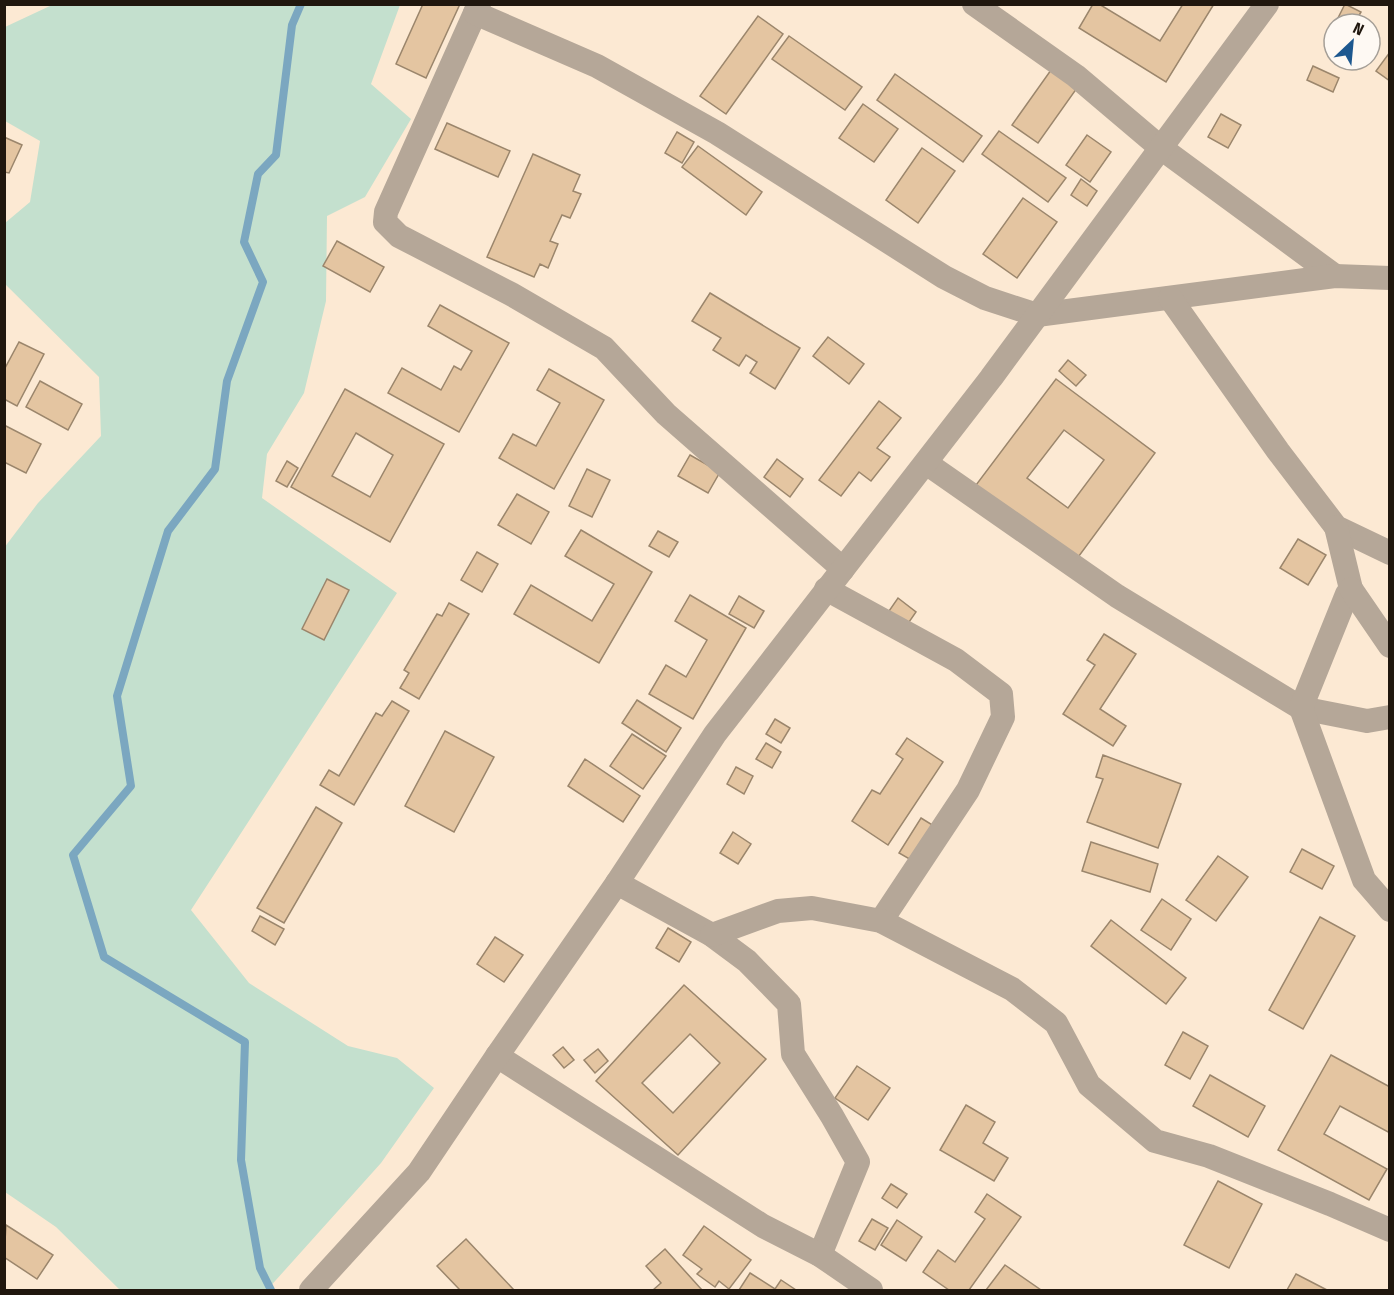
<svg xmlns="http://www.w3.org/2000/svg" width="1394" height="1295" viewBox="0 0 1394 1295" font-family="'Fira Sans Condensed',sans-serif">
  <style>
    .green { fill: #c4e0ce }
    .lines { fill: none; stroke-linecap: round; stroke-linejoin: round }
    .stream { stroke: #7ba7c0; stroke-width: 8 }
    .building { fill: #e4c5a1; stroke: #9b866c; stroke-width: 1.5; fill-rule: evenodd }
    .street { stroke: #b5a798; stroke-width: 24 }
  </style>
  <rect width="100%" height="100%" fill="#fce9d3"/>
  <polygon class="green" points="52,5 400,5 371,84 411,119 365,197 327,216 326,301 304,393 267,454 262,498 397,593 191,910 249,983 348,1046 397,1058 434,1088 381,1163 267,1290 120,1290 56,1227 5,1192 4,548 38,503 101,436 99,377 5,284 5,223 30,202 40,141 5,121 5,27"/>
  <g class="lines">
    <polyline class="stream" points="271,1290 260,1268 241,1160 245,1042 104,957 73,855 131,786 117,696 168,531 215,469 227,381 263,282 244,242 258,174 276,155 292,25 301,4"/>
  </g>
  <g class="building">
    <polygon points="423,4 460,4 426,78 396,64"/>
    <polygon points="1093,4 1099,4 1160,41 1183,4 1214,4 1166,82 1079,28"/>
    <polygon points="1345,4 1361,12 1354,24 1335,24"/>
    <polygon points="758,16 783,34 726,114 700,96"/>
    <polygon points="789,36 862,87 845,110 772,59"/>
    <polygon points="1390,52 1390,81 1376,71"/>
    <polygon points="1313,66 1339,78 1333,92 1307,80"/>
    <polygon points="1051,70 1077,88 1038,143 1012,125"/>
    <polygon points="895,74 982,136 963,162 877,100"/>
    <polygon points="863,104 898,129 874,162 839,138"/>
    <polygon points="1221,114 1241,125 1228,148 1208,137"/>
    <polygon points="447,123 510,151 498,177 435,149"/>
    <polygon points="999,131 1066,178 1048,202 982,154"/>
    <polygon points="677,132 694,142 682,163 665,153"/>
    <polygon points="1087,135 1111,152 1090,182 1066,165"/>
    <polygon points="4,137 22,145 9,173 4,172"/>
    <polygon points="698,146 762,192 746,215 682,167"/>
    <polygon points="922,148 955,171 918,223 886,200"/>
    <polygon points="533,154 580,175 573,191 581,194 570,218 562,215 550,241 558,244 548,268 540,264 534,277 487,257"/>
    <polygon points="1081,179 1097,191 1087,206 1071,195"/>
    <polygon points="1023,198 1057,222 1017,278 983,254"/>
    <polygon points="337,241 384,267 370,292 323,266"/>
    <polygon points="710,293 800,348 775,389 750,373 757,362 746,355 739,366 713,350 721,338 692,321"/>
    <polygon points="440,305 509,343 459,432 388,393 402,368 441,390 454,366 461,370 472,351 428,326"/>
    <polygon points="828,337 864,364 849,384 813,356"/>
    <polygon points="19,342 44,354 17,406 4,399 4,370"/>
    <polygon points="1068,360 1086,375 1076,386 1059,371"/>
    <polygon points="549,369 604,400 554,489 499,458 513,434 536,446 560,403 537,390"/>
    <path d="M1056,379L1155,453L1076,560L976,485ZM1064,430L1104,460L1068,508L1027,478Z"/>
    <polygon points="40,381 82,404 68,430 26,407"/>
    <path d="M345,389L444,444L390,542L291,487ZM356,433L393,455L370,497L332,476Z"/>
    <polygon points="879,401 901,418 877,448 890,457 871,481 859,472 841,496 819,480"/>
    <polygon points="4,425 41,444 26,473 4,462"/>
    <polygon points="690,455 720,472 708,493 678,476"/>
    <polygon points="777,459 803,479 790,497 764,477"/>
    <polygon points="287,461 298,468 287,487 276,481"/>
    <polygon points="587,469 610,480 592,517 569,506"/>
    <polygon points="517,494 549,512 531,544 498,525"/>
    <polygon points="581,530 652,572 599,663 514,614 531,585 592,621 614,584 565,556"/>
    <polygon points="658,531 678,542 669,557 649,546"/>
    <polygon points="1298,539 1326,555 1308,585 1280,568"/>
    <polygon points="477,552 498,564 482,592 461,580"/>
    <polygon points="327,579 349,590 324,640 302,629"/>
    <polygon points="690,595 746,628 693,719 649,694 666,665 686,677 707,640 675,621"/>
    <polygon points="739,596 764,611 754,628 729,614"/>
    <polygon points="898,598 916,612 907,625 889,611"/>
    <polygon points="449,603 469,614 419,699 400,688 409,673 404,670 437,614 442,616"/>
    <polygon points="1104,634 1136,654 1100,709 1126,726 1113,746 1063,714 1095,665 1087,660"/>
    <polygon points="637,700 681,728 666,752 622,723"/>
    <polygon points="392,701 409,711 354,805 320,785 329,770 339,776 376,713 382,716"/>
    <polygon points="775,719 790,728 781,743 766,734"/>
    <polygon points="445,731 494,757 454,832 405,806"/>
    <polygon points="632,734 666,756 643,789 610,766"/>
    <polygon points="907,738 943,762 888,845 852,821 872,790 880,794 903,759 896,754"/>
    <polygon points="766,743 781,752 772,768 756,759"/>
    <polygon points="1103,755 1181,784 1158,848 1087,822 1103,779 1096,777"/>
    <polygon points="585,759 640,796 623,822 568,786"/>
    <polygon points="736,767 753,776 744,794 727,784"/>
    <polygon points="316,807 342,823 284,923 257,908"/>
    <polygon points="921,818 934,826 913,861 899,853"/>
    <polygon points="733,832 751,844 738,864 720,853"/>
    <polygon points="1091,842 1158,864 1150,892 1082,871"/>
    <polygon points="1302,849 1334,866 1322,889 1290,872"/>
    <polygon points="1218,856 1248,877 1216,921 1186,900"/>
    <polygon points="1162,899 1191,919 1171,950 1141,930"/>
    <polygon points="260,916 284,929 275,945 252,931"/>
    <polygon points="1320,917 1355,936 1303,1029 1269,1010"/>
    <polygon points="1111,920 1186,978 1166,1004 1091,946"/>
    <polygon points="668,928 691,942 679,962 656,948"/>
    <polygon points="495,937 523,955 504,982 477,964"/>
    <path d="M684,985L766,1059L678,1155L596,1081ZM690,1034L720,1063L673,1113L642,1083Z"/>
    <polygon points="1183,1032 1208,1046 1190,1079 1165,1065"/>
    <polygon points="563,1047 574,1060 564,1068 553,1055"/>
    <polygon points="598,1049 608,1061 595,1073 584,1060"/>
    <polygon points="1331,1055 1390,1087 1390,1133 1340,1106 1324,1134 1387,1169 1369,1200 1278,1150"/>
    <polygon points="857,1066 890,1088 868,1120 835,1098"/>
    <polygon points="1210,1075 1265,1106 1248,1137 1193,1106"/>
    <polygon points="966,1105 995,1122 983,1143 1008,1158 994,1181 940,1150"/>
    <polygon points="1218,1181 1262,1204 1229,1268 1184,1245"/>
    <polygon points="891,1184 907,1194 897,1208 882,1198"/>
    <polygon points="987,1194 1021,1217 969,1290 949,1290 923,1272 938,1250 955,1262 985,1219 975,1212"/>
    <polygon points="872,1219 888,1228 875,1250 859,1241"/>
    <polygon points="897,1220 922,1237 906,1261 881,1245"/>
    <polygon points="6,1225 53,1255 37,1279 4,1257"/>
    <polygon points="704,1226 751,1260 729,1289 719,1281 715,1287 697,1274 702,1269 683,1255"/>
    <polygon points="466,1239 514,1290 460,1290 437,1266"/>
    <polygon points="665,1249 702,1290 653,1290 661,1283 646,1266"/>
    <polygon points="1005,1265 1041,1290 986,1290"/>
    <polygon points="750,1273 775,1289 781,1280 796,1290 739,1290"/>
    <polygon points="1296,1274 1327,1290 1287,1290"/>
  </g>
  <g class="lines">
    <g class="street">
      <polyline points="479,4 386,212 385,222 399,236 511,294 604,348 666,414 843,569"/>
      <polyline points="974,4 1076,76 1161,148 1335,276"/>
      <polyline points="475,13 597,66 717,133 944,277 985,298 1037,315 1335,276 1390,278"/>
      <polyline points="1170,298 1278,451 1336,527 1390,553"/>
      <polyline points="926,463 1117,596 1301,708 1367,721 1390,717"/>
      <polyline points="1336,527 1351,589 1347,594 1301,708 1364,880 1390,910"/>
      <polyline points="826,589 956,660 1001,694 1003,717 968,790 881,921"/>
      <polyline points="1351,589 1390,646"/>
      <polyline points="617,883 712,935 747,961 789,1004 793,1054 832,1116 858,1162 820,1255"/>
      <polyline points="712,935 778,911 812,908 881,921 1012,989 1056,1023 1089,1085 1155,1141 1209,1156 1330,1204 1390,1230"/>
      <polyline points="497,1056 763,1226 820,1255 871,1290"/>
      <polyline points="311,1290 419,1172 497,1056 617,883 715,734 991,378 1267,4"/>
    </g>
  </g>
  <rect width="1394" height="1295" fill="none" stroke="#20170e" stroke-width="12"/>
  <g transform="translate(1352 42) rotate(26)"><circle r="28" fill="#fef9f3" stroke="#a59f97" stroke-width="1.5"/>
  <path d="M0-4.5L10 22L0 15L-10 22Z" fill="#1d588f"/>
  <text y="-9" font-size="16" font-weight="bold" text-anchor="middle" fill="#20170e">N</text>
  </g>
</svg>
